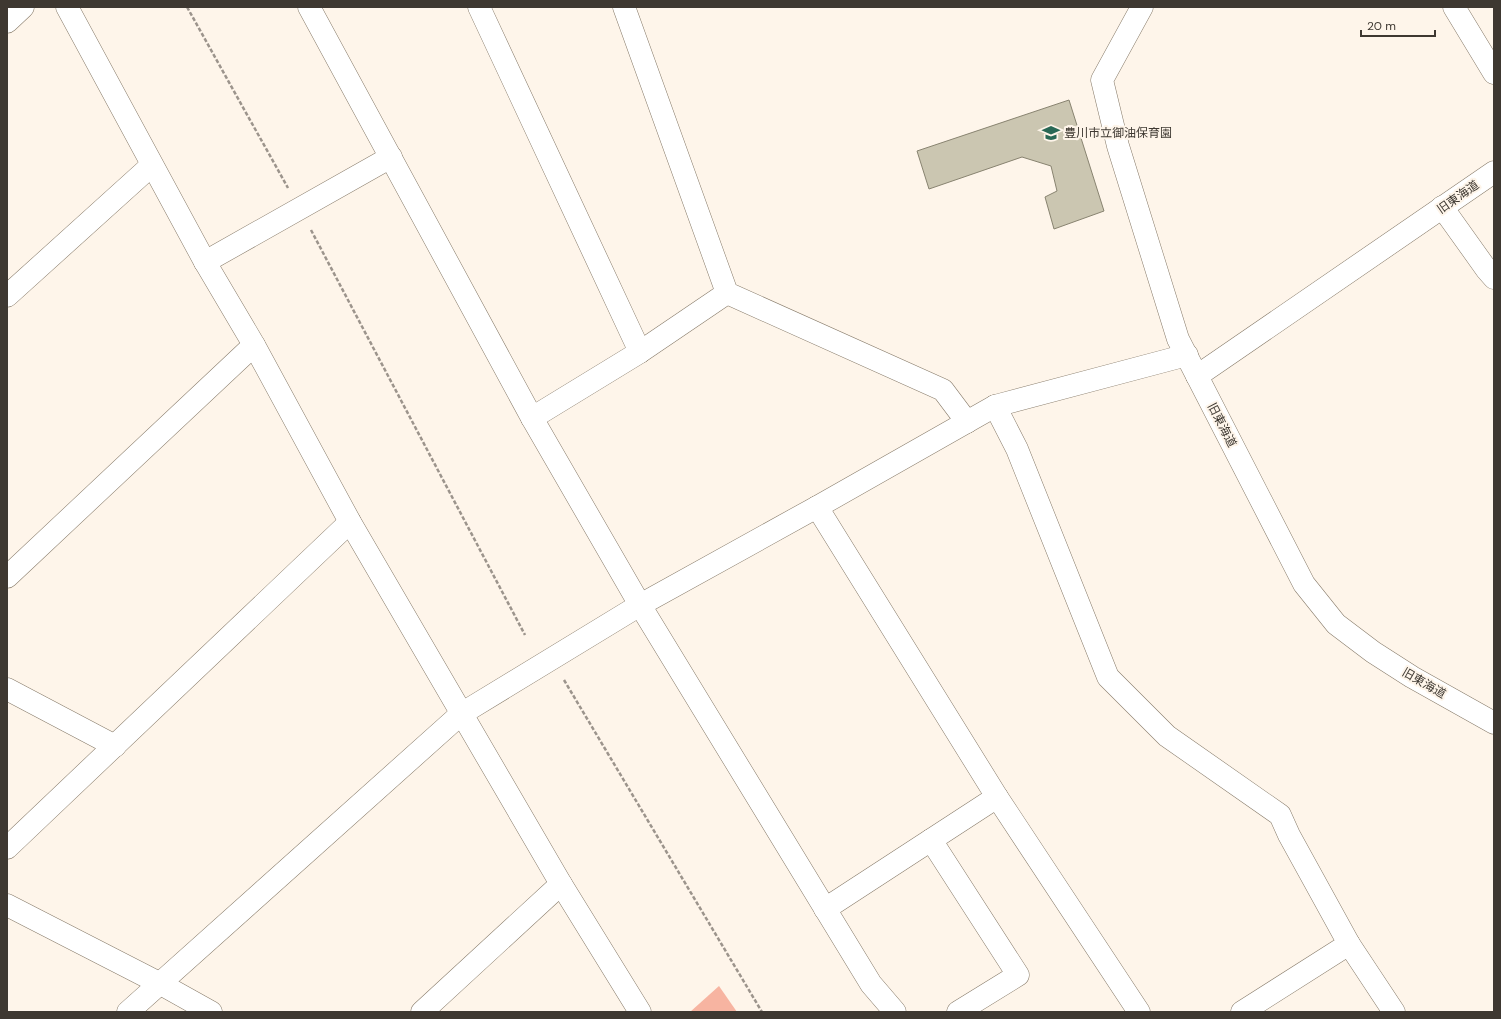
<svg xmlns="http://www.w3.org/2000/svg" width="1501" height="1019" viewBox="0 0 1501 1019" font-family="'DM Sans','Noto Sans JP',sans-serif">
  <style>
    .green { fill: #f7b4a1 }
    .building { fill: #cbc6b1; stroke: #888370 }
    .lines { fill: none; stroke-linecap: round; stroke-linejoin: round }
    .minor-casing { stroke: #877b6a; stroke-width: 23 }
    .secondary-casing { stroke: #877b6a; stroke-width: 23 }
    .path { stroke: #9c948c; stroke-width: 2.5; stroke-dasharray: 4 2; stroke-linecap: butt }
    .minor { stroke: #fff; stroke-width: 22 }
    .secondary { stroke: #fff; stroke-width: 22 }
    .labels { text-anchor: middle; stroke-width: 4; stroke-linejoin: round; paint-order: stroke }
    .poi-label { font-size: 12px; fill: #3e3831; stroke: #fef5ea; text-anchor: start }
    .street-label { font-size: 12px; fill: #3e3831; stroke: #fef5ea }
  </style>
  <rect width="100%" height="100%" fill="#fef5ea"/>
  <polygon class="green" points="719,986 737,1012 690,1012"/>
  <polygon class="building" points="1069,100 1104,211 1054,229 1045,197 1057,191 1051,166 1022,157 929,189 917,151"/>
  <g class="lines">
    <g class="minor-casing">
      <g id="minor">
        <polyline points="67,7 205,262 254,345 350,522 561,884 640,1012"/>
        <polyline points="309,7 532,418 640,605 871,984 895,1012"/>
        <polyline points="479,7 640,352"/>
        <polyline points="624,7 727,293 943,390 967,422"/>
        <polyline points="1142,7 1102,80 1118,146 1178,339 1304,584 1336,624 1373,652 1412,677 1494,723"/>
        <polyline points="7,22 23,7"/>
        <polyline points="1442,207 1487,270 1494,278"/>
        <polyline points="205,262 391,157"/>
        <polyline points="7,296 152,165"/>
        <polyline points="1197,376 1494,172"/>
        <polyline points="995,406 1017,449 1108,677 1167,736 1280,815 1289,835 1349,944 1242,1012"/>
        <polyline points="532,418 640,352 727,293"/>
        <polyline points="817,507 997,797 1139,1012"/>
        <polyline points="7,577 254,345"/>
        <polyline points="7,689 115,746"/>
        <polyline points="931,840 1018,975 958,1012"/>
        <polyline points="7,848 350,522"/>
        <polyline points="7,905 159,983 211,1012"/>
        <polyline points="825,909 997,797"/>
        <polyline points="1349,944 1394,1012"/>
        <polyline points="128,1012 461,714 640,605 817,507 995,406 1187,355"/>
        <polyline points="422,1012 561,884"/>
      </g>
    </g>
    <g class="secondary-casing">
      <polyline id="secondary" points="1454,7 1494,73"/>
    </g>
    <g class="path">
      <polyline points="187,7 288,188"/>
      <polyline points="311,230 525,635"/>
      <polyline points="564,680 762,1012"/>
    </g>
    <use href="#minor" class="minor"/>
    <use href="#secondary" class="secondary"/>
  </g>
  <defs>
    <g id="school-bare" transform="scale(1.38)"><path d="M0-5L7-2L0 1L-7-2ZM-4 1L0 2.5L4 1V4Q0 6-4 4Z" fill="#296855" stroke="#fef5ea" stroke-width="2.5" paint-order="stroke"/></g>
  </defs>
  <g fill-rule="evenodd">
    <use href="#school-bare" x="1051" y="133"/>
  </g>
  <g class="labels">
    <g class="poi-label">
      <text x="1064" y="137">豊川市立御油保育園</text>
    </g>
    <g class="street-label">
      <text transform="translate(1458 197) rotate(-35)" y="4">旧東海道</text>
      <text transform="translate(1222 425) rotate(63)" y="4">旧東海道</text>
      <text transform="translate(1424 683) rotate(30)" y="4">旧東海道</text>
    </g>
  </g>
  <rect width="1501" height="1019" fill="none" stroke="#3e3831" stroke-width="16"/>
  <path d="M1361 30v6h74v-6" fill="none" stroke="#3e3831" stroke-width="2"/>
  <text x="1367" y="30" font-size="12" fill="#3e3831" stroke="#fef5ea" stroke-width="3" paint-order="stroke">20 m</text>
</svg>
